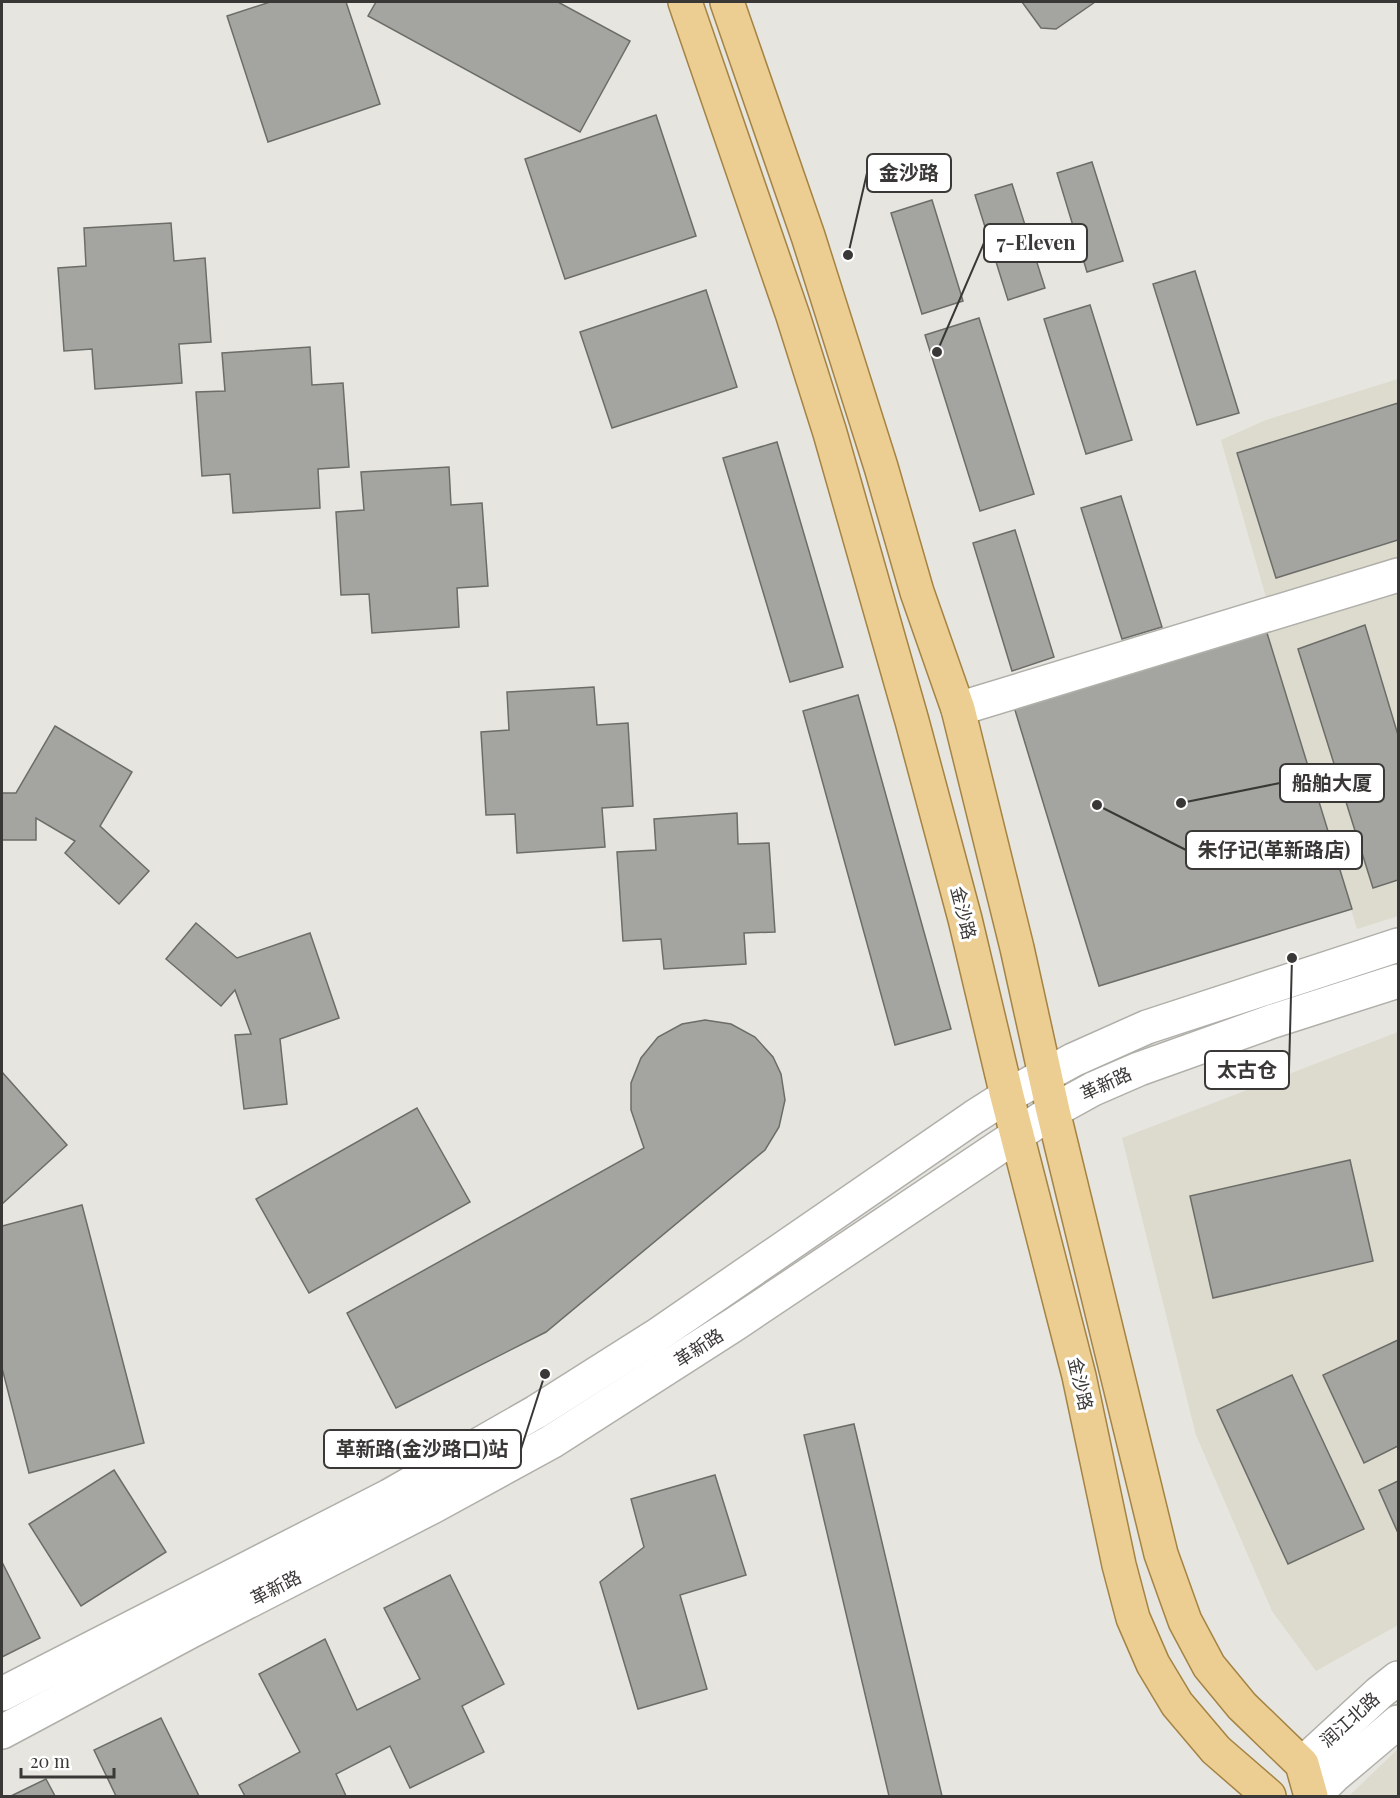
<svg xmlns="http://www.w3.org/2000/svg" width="1400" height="1798" viewBox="0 0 1400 1798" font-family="'Playfair Display','Noto Sans SC',serif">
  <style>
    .built { fill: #dddace }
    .building { fill: #a4a5a0; stroke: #6c6d68; stroke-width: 1.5 }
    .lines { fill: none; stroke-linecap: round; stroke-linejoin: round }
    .minor-casing { stroke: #b0afaa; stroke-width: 36 }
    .major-casing { stroke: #a58343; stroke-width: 36 }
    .minor { stroke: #fff; stroke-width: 33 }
    .major { stroke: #eccd92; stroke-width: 33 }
    .labels { text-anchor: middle; stroke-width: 6; stroke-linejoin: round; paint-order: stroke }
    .street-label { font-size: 18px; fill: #393836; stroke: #fff }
    .leader { fill: none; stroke: #393836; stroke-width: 2 }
    .callout-dot { fill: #393836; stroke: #fff; stroke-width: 2 }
    .callout { fill: #fff; stroke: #393836; stroke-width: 2 }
    .callout-label { font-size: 20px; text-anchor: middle; font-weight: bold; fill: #393836 }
  </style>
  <rect width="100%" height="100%" fill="#e6e5df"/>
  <g class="built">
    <polygon points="1398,379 1398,916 1357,929 1263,620 1268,604 1221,440 1266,420"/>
    <polygon points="1398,1032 1398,1625 1316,1671 1272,1611 1196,1435 1122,1138"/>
    <polygon points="1398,1749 1398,1796 1349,1796"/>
  </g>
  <g class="building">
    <polygon points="270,2 346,2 380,104 268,142 227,16"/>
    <polygon points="376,2 558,2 630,41 580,132 368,16"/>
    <polygon points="1022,2 1095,2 1056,29 1041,28"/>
    <polygon points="656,115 696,236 565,279 525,159"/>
    <polygon points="1092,162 1123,261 1087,272 1057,173"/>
    <polygon points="1012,184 1045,288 1008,300 975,195"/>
    <polygon points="932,200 963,301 922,314 891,213"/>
    <polygon points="171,223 174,261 205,258 211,342 179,344 182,383 95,389 92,349 64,351 58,268 86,266 84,228"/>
    <polygon points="1195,271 1239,413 1197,425 1153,284"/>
    <polygon points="706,290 737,387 612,428 580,332"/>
    <polygon points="1090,305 1132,440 1086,454 1044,319"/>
    <polygon points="979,318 1034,494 980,511 925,335"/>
    <polygon points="310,347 312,385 343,383 349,467 318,469 320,508 233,513 230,474 202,476 196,392 225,391 222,353"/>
    <polygon points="1398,403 1398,540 1276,578 1237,453"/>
    <polygon points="777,442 843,667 790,682 723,458"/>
    <polygon points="449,467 451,505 482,503 488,586 457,588 459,627 372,633 369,594 341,595 336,512 364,510 361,472"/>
    <polygon points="1121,496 1162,627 1122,639 1081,508"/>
    <polygon points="1015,530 1054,657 1012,671 973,543"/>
    <polygon points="1263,620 1352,909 1099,986 1011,697"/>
    <polygon points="1365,625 1398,735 1398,880 1373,888 1298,649"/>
    <polygon points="594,687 597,725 628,723 633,806 602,808 605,847 517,853 515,814 486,815 481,732 509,730 507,692"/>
    <polygon points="858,695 951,1029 895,1045 803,711"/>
    <polygon points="55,726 132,772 100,826 149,871 119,904 65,853 75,841 36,818 36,840 2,840 2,793 16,793"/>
    <polygon points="737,813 738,844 769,843 775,932 744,933 746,964 664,969 661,939 623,941 617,852 656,850 654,819"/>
    <polygon points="196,923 237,958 310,933 339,1018 280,1039 287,1104 244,1109 235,1035 251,1034 235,990 221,1006 166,959"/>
    <polygon points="705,1020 731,1024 755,1037 773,1057 781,1074 785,1100 779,1127 765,1150 546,1332 396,1408 347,1313 644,1148 631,1110 631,1083 641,1058 658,1037 682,1024"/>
    <polygon points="2,1072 67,1145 2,1204"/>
    <polygon points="417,1108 470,1202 309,1293 256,1199"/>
    <polygon points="1350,1160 1373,1261 1213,1298 1190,1196"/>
    <polygon points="82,1205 144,1443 29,1473 2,1368 2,1226"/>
    <polygon points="1398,1340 1398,1446 1364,1463 1323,1375"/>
    <polygon points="1292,1375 1364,1529 1288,1564 1217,1410"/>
    <polygon points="854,1424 942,1796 889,1796 804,1435"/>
    <polygon points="114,1470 166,1552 81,1606 29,1524"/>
    <polygon points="715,1475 746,1575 680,1595 707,1689 638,1709 600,1582 644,1547 631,1499"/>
    <polygon points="1398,1481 1398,1533 1379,1490"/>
    <polygon points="2,1562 40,1638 2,1657"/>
    <polygon points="450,1575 504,1684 462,1706 484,1752 410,1788 390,1746 336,1774 346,1796 245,1796 239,1785 300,1752 259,1674 325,1639 357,1710 420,1679 384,1608"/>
    <polygon points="161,1718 199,1796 116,1796 94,1750"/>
    <polygon points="46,1779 55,1796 11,1796"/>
  </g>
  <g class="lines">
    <g class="minor-casing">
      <g id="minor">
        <polyline points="958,709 1398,575"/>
        <polyline points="2,1694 389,1496 536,1412 656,1336 974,1117 1007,1096 1073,1060 1147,1027 1398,945"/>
        <polyline points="2,1732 191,1631 434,1506 551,1442 735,1324 1053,1111 1093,1089 1139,1069 1273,1021 1398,981"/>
        <polyline points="1302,1764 1379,1693 1398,1678"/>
        <polyline points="1314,1796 1334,1776 1398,1722"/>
      </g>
    </g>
    <g class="major-casing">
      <g id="major">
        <polyline points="685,2 793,316 830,433 912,721 965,919 1007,1096 1079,1376 1119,1565 1133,1618 1153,1664 1177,1704 1216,1750 1269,1796"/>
        <polyline points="727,2 808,236 881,467 917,592 958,709 1017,948 1053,1111 1161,1554 1185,1621 1209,1666 1242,1706 1302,1764 1311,1796"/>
      </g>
    </g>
    <use href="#minor" class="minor"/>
    <use href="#major" class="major"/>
  </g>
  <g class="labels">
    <g class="street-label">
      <text transform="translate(963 913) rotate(76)" y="6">金沙路</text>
      <text transform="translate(1106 1084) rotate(-25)" y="6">革新路</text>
      <text transform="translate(699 1348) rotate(-33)" y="6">革新路</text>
      <text transform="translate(1080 1384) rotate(77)" y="6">金沙路</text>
      <text transform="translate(276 1588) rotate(-27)" y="6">革新路</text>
      <text transform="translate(1350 1720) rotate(-42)" y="6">润江北路</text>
    </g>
  </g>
  <path class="leader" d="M848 255L867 173M937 352L984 243M1181 803L1280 783M1097 805L1186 850M1292 958L1289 1070M545 1374L521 1449"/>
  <g class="callout-dot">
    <circle cx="848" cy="255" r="6"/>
    <circle cx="937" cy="352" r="6"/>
    <circle cx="1181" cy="803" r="6"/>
    <circle cx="1097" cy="805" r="6"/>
    <circle cx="1292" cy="958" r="6"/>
    <circle cx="545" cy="1374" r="6"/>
  </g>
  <g class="callout">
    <rect x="867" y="154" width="84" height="38" rx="6"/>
    <rect x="984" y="224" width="103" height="38" rx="6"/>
    <rect x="1280" y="764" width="104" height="38" rx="6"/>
    <rect x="1186" y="831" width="176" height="38" rx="6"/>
    <rect x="1205" y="1051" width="84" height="38" rx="6"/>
    <rect x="324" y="1430" width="197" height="38" rx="6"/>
  </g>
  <g class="callout-label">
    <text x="909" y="180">金沙路</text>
    <text x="1036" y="250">7-Eleven</text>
    <text x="1332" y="790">船舶大厦</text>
    <text x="1274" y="857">朱仔记(革新路店)</text>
    <text x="1247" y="1077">太古仓</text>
    <text x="422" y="1456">革新路(金沙路口)站</text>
  </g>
  <rect width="1400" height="1798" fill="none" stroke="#393836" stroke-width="6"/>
  <path d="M21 1768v9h93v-9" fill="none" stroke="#393836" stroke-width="3"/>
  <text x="30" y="1768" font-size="18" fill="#393836" stroke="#ffffff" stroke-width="4.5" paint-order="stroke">20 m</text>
</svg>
